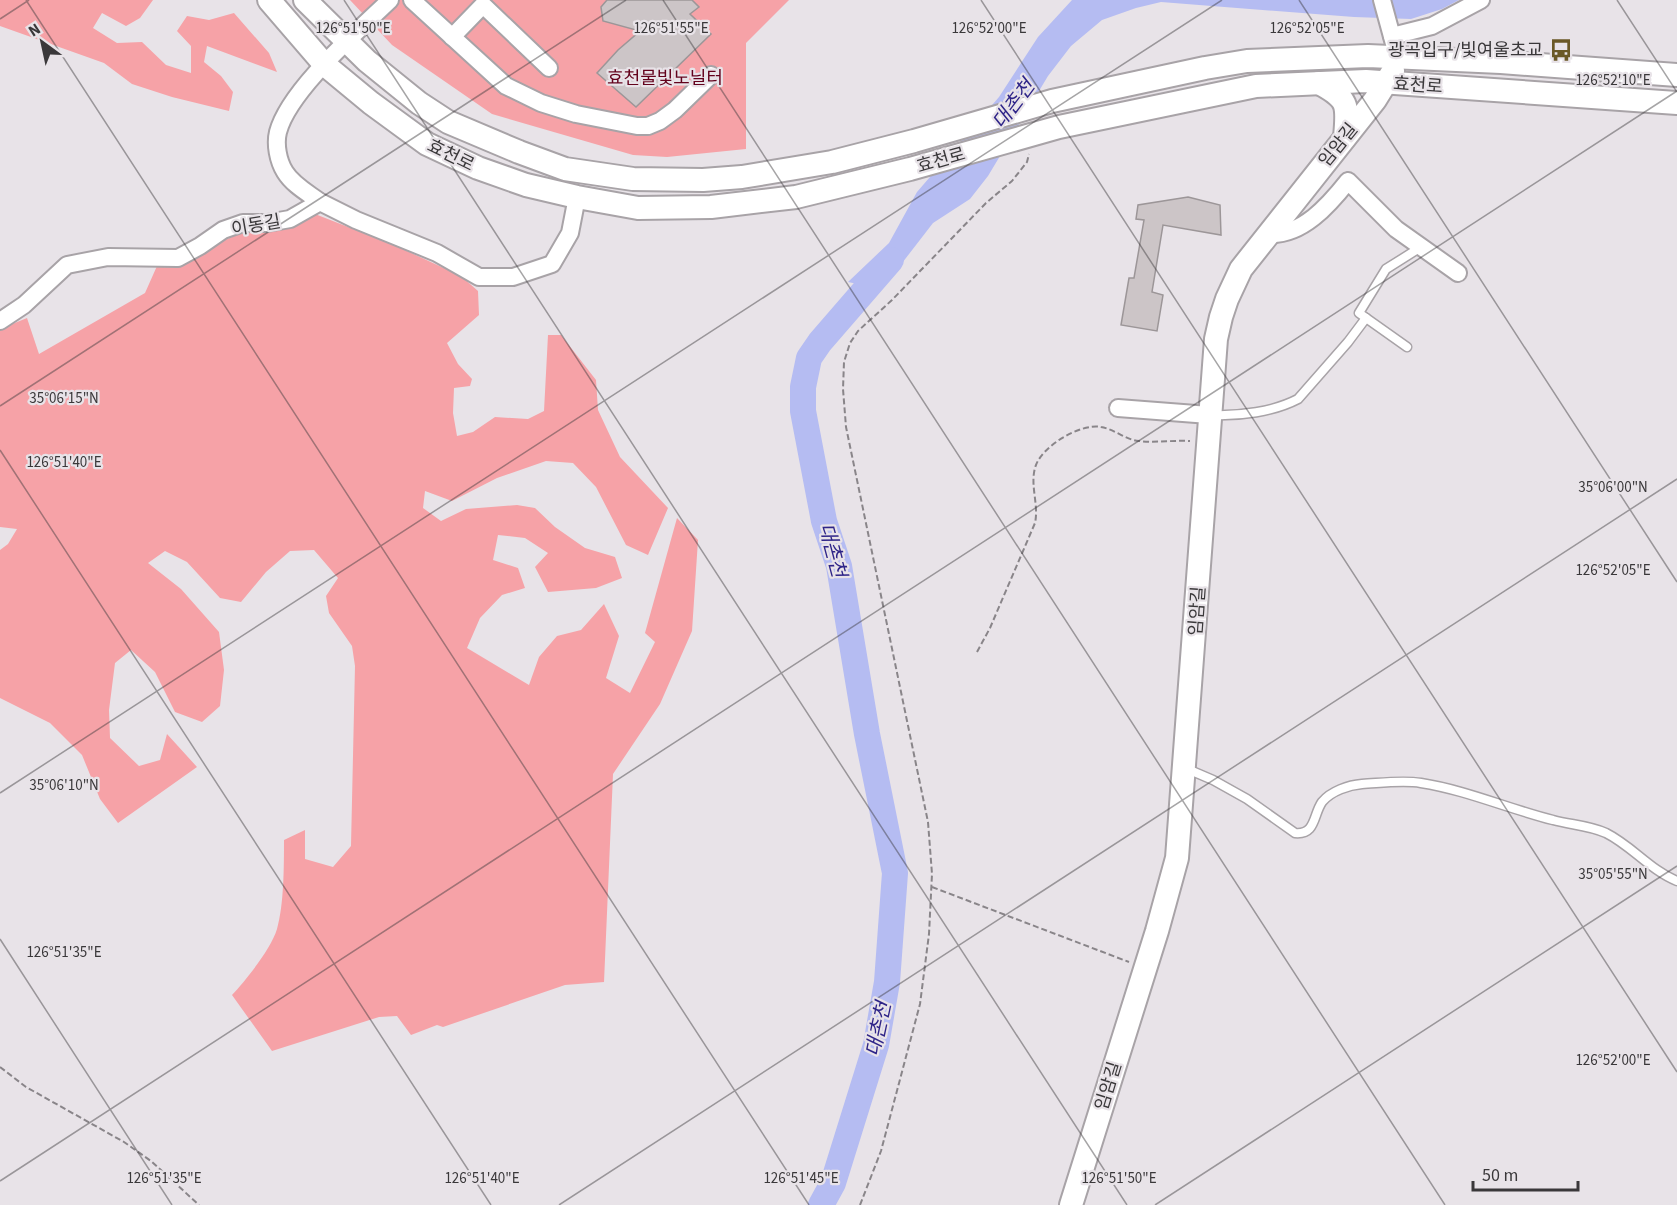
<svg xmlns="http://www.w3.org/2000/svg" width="1677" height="1205" viewBox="0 0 1677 1205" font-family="'Source Sans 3','Noto Sans KR',sans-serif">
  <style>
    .green { fill: #f6a2a7 }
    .water { fill: #b5bcf2 }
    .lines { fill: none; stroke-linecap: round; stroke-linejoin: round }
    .river { stroke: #b5bcf2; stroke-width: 26 }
    .building { fill: #ccc5c7; stroke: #9c9698; stroke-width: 1.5 }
    .lane-casing { stroke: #a8a3a7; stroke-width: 11 }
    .street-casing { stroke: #a8a3a7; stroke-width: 20 }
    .secondary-casing { stroke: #a8a3a7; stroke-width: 26 }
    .path { stroke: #898589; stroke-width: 2; stroke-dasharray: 6 3; stroke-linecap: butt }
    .lane { stroke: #fff; stroke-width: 8 }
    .street { stroke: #fff; stroke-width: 16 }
    .secondary { stroke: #fff; stroke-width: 22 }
    .ticks { fill: none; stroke: #3a383a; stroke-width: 1.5; stroke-opacity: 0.45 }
    .labels { text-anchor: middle; stroke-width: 4.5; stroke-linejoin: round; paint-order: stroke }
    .poi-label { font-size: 18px; fill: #3a383a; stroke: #e8e3e8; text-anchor: end }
    .park-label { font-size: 18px; fill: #63021c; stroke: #e8e3e8 }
    .street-label { font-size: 18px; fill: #3a383a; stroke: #e8e3e8 }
    .water-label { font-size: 20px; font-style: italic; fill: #2e2488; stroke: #e8e3e8 }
    .ticks-label { font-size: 15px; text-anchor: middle; fill: #3a383a; stroke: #e8e3e8; stroke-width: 4.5; stroke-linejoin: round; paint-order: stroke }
  </style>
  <rect width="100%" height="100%" fill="#e8e3e8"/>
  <g class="green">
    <polygon points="0,0 153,0 140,18 126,26 102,13 93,28 117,43 142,42 166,65 191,73 191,46 177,31 187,16 209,20 234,13 269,53 277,72 207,46 204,62 221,76 233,92 229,111 172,97 132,84 104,63 0,26"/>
    <polygon points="350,0 789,0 746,43 746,149 667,157 633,155 492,114 392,45"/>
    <path d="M315,214L394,245L461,276L478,291L479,315L447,343L458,364L472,379L470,386L454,388L453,413L457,436L473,432L495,417L528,419L544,411L548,335H561L596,380L598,410L620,457L668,508L648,555L626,545L596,487L573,463L546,461L497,478L452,501L425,491L423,508L441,521L466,509L517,505L535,508L555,527L585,548L615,557L622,578L596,588L548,592L535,567L548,553L525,538L498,535L493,560L518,568L525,588L502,595L480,618L467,648L529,685L539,657L557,636L581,630L604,604L619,636L606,678L630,693L655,642L645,633L677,518L698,540L692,631L660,704L613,774L604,982L565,985L443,1027L437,1025L411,1035L397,1016L379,1017L272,1051L232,995C246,980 271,949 277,929C284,905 284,866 284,840L305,830V859L333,867L351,846L355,666L352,646L329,613L326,596L338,578L314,550L290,551L266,572L241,602L220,598L187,562L165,551L148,563L181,589L219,632L224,670L220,706L202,722L175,712L155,672L131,650L115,663L109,710L110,738L139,766L160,760L167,734L197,767L118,823L100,799L82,755L50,723L0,698V550L8,544L17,529L0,527V329L27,318L39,354L145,293L157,266L185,263L218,243L241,233L298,224Z"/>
  </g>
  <polygon class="water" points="1072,0 1459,0 1442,9 1411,19 1354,17 1161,2 1136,8 1102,20 1071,46 1048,76 988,176 970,199 933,223 882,289 848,282 889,243 917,192 999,97 1038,37"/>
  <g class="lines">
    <polyline class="river" points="821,1205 833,1183 876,1045 887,982 895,873 867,734 839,566 824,521 803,411 803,387 809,358 820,342 891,260"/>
  </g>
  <g class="building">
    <polygon points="607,0 692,0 699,7 690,14 711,34 636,107 597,73 618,50 640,31 603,21 601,7"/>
    <polygon points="1188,197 1220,205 1221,235 1163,225 1152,292 1163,295 1157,331 1121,325 1129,278 1134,278 1144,220 1136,219 1138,205"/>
  </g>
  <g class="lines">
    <g class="lane-casing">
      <g id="lane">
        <polyline points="1407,347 1359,313 1386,269 1421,247"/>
        <path d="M1212,415C1240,416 1273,412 1298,399L1348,342L1366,318"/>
        <path d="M1185,768L1213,780L1247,799L1295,833C1316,835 1313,815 1322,802C1331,791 1349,785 1362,784C1381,783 1403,780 1421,783C1466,790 1509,809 1553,820C1571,825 1588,825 1606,833C1632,846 1650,870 1677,881"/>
      </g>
    </g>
    <g class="street-casing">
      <g id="street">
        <polyline points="412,0 506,86 541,103 576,114 637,126 648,126 660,121 675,110 711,75"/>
        <polyline points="1382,0 1394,44"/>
        <polyline points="1392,36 1432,26 1481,0"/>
        <polyline points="452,37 483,5 549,68"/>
        <path d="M320,202C308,193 293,185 285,172C278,161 275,144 278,132C289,90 358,31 390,0"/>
        <path d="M1269,234C1302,236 1329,205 1348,181L1396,229L1458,273"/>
        <polyline points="0,321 24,305 67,265 108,257 178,258 200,246 223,230 243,223 267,223 290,219 320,202 356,220 437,253 479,277 513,277 552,264 570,233 577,197"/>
        <polyline points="1118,408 1209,415"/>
      </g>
    </g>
    <g class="secondary-casing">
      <g id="secondary">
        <polyline points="269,0 325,65 371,103 427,144 478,168 526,185 577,197 638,208 711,207 796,197 910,169 1059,127 1256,86 1366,81 1677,103"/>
        <polyline points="305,0 367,61 419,103 448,122 519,152 565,169 633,179 703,180 742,177 832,162 914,141 1052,101 1205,68 1247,61 1368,56 1501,62 1677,75"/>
        <path d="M1319,83C1349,99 1348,105 1345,137"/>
        <polyline points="1071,1205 1157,931 1177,858 1216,339 1221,317 1227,299 1241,269 1375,100 1393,71"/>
      </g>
    </g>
    <g class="path">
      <path d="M977,652L990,628L1035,523C1039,505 1030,486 1035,468C1040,447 1080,423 1101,427C1114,429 1126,440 1139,441C1156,443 1173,440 1190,441"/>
      <polyline points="932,887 1129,962"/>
      <polyline points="0,1067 26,1087 124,1142 151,1161 199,1205"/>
      <polyline points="860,1205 881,1151 920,1004 929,934 932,874 928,822 846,427 843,389 844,362 850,343 858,331 892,300 986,203 1012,181 1027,162 1029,154"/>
    </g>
    <use href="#lane" class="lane"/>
    <use href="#street" class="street"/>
    <use href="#secondary" class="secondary"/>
  </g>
  <path class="ticks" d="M26,0L809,1205M344,0L1127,1205M663,0L1445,1205M981,0L1677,1072M1299,0L1677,582M1617,0L1677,92M0,19L29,0M0,406L626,0M0,450L491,1205M0,793L1222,0M0,939L172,1205M0,1181L1677,91M559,1205L1677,479M1155,1205L1677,866"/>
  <defs>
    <g id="bus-bare" transform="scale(1.8)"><path d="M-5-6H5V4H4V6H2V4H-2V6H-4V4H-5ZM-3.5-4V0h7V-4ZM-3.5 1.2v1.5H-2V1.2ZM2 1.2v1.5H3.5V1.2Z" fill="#6a5826" stroke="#e8e3e8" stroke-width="2.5" paint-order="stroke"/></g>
  </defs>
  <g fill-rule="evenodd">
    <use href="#bus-bare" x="1561" y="50"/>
  </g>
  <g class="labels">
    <g class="poi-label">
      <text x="1543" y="56">광곡입구/빛여울초교</text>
    </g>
    <g class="park-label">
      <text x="665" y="84">효천물빛노닐터</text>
    </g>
    <g class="street-label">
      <text transform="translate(1418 85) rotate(4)" y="6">효천로</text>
      <text transform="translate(1338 145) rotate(-51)" y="6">임암길</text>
      <text transform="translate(451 155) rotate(26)" y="6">효천로</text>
      <text transform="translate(941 160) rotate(-16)" y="6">효천로</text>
      <text transform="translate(256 225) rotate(-10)" y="6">이동길</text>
      <text transform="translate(1197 611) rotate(-86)" y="6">임암길</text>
      <text transform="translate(1108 1086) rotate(-73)" y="6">임암길</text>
    </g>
    <g class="water-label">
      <text transform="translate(1013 104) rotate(-53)" y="7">대촌천</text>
      <text transform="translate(833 550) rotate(75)" y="7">대촌천</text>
      <text transform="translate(878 1029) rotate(-78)" y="7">대촌천</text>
    </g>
  </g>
  <g class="ticks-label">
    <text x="353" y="33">126°51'50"E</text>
    <text x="671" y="33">126°51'55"E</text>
    <text x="989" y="33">126°52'00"E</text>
    <text x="1307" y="33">126°52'05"E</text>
    <text x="1613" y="85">126°52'10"E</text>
    <text x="64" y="403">35°06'15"N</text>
    <text x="64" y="467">126°51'40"E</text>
    <text x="1613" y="492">35°06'00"N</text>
    <text x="1613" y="575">126°52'05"E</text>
    <text x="64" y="790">35°06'10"N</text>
    <text x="1613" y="879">35°05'55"N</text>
    <text x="64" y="957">126°51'35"E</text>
    <text x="1613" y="1065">126°52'00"E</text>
    <text x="164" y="1183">126°51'35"E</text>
    <text x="482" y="1183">126°51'40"E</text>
    <text x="801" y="1183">126°51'45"E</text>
    <text x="1119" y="1183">126°51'50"E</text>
  </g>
  <g transform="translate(42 42) rotate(327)" stroke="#e8e3e8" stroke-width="4.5" paint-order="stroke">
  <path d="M0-4.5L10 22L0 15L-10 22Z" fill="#3a383a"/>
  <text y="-9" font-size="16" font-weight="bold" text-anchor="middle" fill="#3a383a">N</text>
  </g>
  <path d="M1473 1181v9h105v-9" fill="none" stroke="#3a383a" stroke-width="3"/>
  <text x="1482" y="1181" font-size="18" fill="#3a383a" stroke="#e8e3e8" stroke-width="4.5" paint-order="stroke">50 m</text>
</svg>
